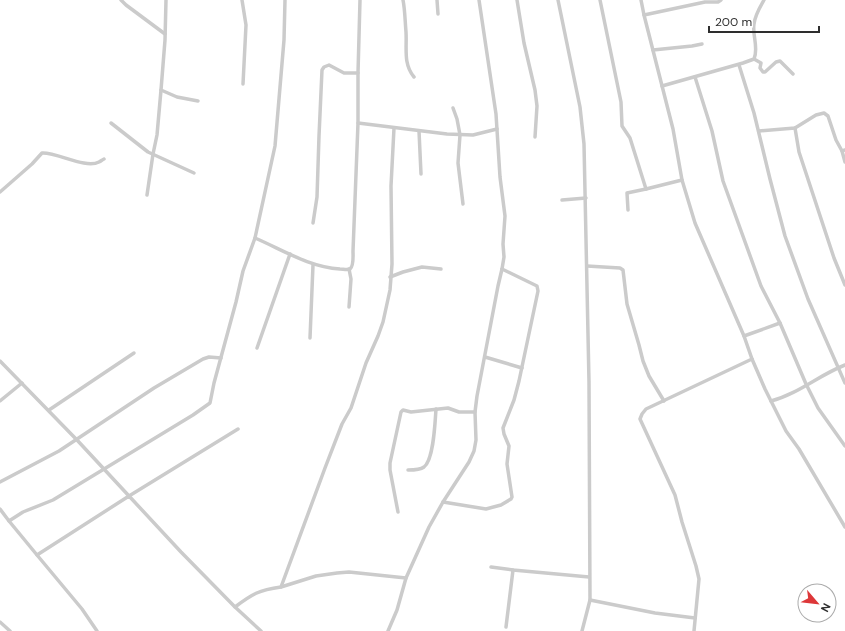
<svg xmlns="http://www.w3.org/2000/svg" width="845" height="631" viewBox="0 0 845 631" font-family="'DM Sans',sans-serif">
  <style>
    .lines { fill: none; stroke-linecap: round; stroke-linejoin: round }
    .minor { stroke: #cbcbcb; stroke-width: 3.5 }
  </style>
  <rect width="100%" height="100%" fill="#fff"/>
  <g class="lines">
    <g class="minor">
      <polyline points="121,0 126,5 165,34"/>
      <polyline points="242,0 246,25 243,84"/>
      <path d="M403,0C405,10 405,21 406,32C407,48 403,64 414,77"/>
      <polyline points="437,0 438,14"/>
      <polyline points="517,0 524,43 535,90 537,106 535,137"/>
      <polyline points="558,0 580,107 584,144 589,382 590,600 582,631"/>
      <polyline points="600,0 621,102 622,126 630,138 646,189 682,180"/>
      <polyline points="641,0 644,15"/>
      <polyline points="721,0 718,2 705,2 644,15 673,129 682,180 695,223 744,336 752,359 765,389 786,431 799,449 845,527"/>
      <polyline points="653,50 692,46 702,44"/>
      <polyline points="754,59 761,63 760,68 763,72 765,72 776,62 780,61 793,74"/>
      <polyline points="739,65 754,113 770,179 785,236 808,299 845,383"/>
      <polyline points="695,77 712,131 723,181 761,286 780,323 806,384 818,408 845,446"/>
      <path d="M662,86L743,63L754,59C759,48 752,35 754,24C755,15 760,7 764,0"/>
      <polyline points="161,90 177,97 198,101"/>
      <polyline points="453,108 457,119 460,135 458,163 463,204"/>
      <polyline points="111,123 148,152 194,173"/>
      <polyline points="358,123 447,134 473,135 497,129"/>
      <polyline points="795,128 799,152 834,258 845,285"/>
      <polyline points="419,131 421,174"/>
      <polyline points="759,131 795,128 816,115 824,113 828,116 836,140 842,151"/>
      <polyline points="845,150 842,151 845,162"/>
      <path d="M0,192L32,164L42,153C57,152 85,169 99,162C101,161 102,160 104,159"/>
      <polyline points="147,195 153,154 157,135 161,90 165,40 166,0"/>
      <polyline points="562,200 586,198"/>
      <polyline points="628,210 627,193 646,189"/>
      <polyline points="313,223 317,197 319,136 322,70 324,67 329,65 344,73 358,73"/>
      <path d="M255,238C283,250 309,267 340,269C343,269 347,270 350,269C354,266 353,255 353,251L358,123V73L360,0"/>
      <polyline points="587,266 620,268 623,270 627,304 639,345 643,361 649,376 664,401"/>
      <polyline points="349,269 351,279 349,307"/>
      <polyline points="390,277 403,272 422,267 441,269"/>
      <polyline points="744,336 780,323"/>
      <polyline points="310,338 313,265"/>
      <polyline points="257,348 290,254"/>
      <polyline points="485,357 522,368"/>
      <polyline points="0,361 77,440 129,496 238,429"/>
      <polyline points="0,401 22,383"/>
      <path d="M771,401C798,394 819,375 845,365"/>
      <polyline points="49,410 134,353"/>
      <path d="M408,470C413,470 420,470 424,467C434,459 435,422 436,409"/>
      <polyline points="0,482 59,451 154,388 203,359 209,357 221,358"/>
      <polyline points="443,502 486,509 501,505 511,499 512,497 507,464 509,446 504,434 503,428 514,400 519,381 538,291 537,286 502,269"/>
      <polyline points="0,509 9,521 23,512 53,500 193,415 210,403 214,383 236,302 243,271 255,238 275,146 284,40 285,0"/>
      <polyline points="398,512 390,470 390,463 401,412 403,410 411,412 448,408 459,412 475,412"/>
      <polyline points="9,521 37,555"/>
      <polyline points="491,567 513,570 589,577"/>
      <polyline points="281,587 316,576 337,573 349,572 406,578"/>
      <polyline points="590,600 655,613 695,618"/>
      <path d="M235,607C252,594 259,590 281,587L325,468L342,424L351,408L366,363L378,336L383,322L390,290L392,264L391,186L394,128"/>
      <polyline points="0,622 10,631"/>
      <polyline points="506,627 513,570"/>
      <polyline points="97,631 82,609 37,555 129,496 181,552 235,607 261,631"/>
      <polyline points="388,631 397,610 406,578 429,527 443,502 469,462 474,451 476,440 475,412 477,396 498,286 502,269 504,257 503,244 505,216 500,177 496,114 479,0"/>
      <polyline points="694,631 699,579 696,566 682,522 675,495 640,419 642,414 646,409 752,359"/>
    </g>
  </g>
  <g transform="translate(817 603) rotate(118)"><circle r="19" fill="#ffffff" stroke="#ababab"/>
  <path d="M0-3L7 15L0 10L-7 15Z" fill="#dd3739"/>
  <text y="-6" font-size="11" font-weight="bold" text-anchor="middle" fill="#2e2e2e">N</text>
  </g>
  <path d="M709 26v6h110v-6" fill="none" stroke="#2e2e2e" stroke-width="2"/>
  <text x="715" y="26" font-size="12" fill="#2e2e2e" stroke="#ffffff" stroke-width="3" paint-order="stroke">200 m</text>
</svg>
